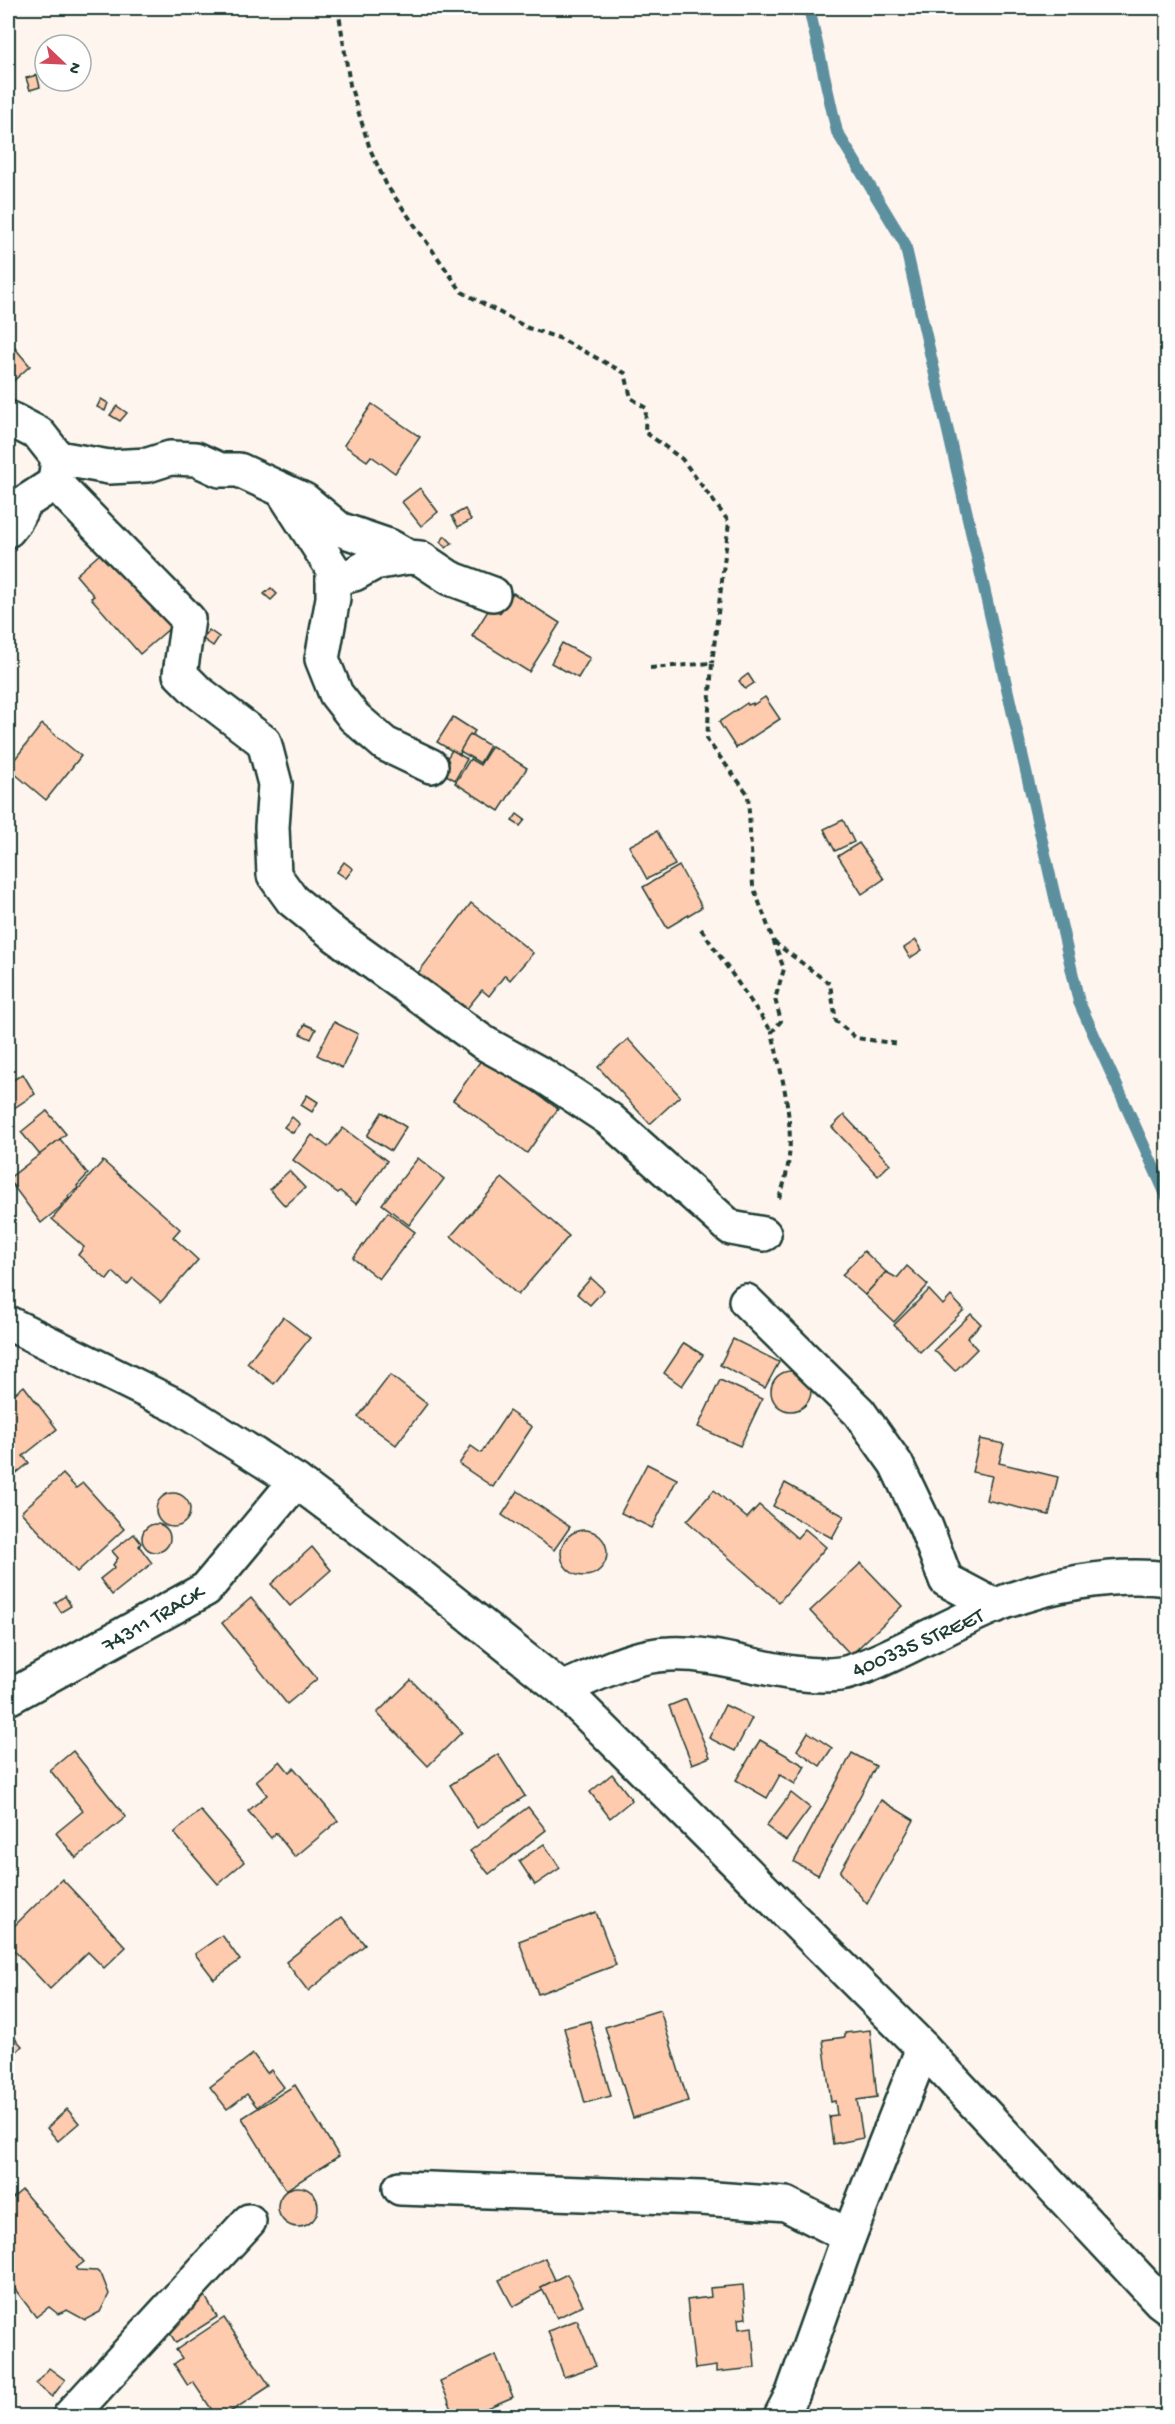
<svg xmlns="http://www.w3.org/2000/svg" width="1175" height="2424" viewBox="0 0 1175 2424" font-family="'Gochi Hand',sans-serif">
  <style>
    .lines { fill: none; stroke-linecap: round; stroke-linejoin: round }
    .stream { stroke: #5d909f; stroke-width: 12 }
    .building { fill: #fecbae; stroke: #1f3d34; stroke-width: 1.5 }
    .minor-casing { stroke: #1f3d34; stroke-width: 38 }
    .tertiary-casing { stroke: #1f3d34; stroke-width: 38 }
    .path { stroke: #1f3d34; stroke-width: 4; stroke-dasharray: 6 4.5; stroke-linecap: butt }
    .minor { stroke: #fff; stroke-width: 33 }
    .tertiary { stroke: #fff; stroke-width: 33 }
    .labels { text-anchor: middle; stroke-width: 5; stroke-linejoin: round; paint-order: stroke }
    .street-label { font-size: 22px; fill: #1f3d34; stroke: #fff }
  </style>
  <rect width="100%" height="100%" fill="#fff5ef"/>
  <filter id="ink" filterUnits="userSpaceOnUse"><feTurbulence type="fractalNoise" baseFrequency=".0167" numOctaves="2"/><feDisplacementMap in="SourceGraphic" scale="12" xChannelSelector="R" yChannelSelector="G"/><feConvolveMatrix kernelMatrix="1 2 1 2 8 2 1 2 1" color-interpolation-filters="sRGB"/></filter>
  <g filter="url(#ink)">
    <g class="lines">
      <polyline class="stream" points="809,8 837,132 905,244 1079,1002 1168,1199"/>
    </g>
    <g class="building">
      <polygon points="37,75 40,87 30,90 26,78"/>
      <polygon points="8,340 30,366 10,384 8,381"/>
      <polygon points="101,399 108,403 105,411 97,407"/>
      <polygon points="372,404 420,437 395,473 371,456 367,461 344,445"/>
      <polygon points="117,406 127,413 120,421 110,415"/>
      <polygon points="420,488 438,512 421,526 402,502"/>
      <polygon points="465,509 471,520 458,527 452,516"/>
      <polygon points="445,536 452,543 446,548 440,542"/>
      <polygon points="110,545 178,621 140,654 91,598 94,596 76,575"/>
      <polygon points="271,588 277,594 271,600 264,594"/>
      <polygon points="513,593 560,623 529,672 472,636 491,606 500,613"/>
      <polygon points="209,630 219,637 213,646 203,639"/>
      <polygon points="562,643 590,658 578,678 551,663"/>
      <polygon points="748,674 754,683 745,689 739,681"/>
      <polygon points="765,697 780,719 736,748 719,722 747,703 748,705 753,703 753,705"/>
      <polygon points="453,717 475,731 459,755 437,742"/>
      <polygon points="42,724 81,756 46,800 8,768"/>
      <polygon points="470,734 490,746 480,763 460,751"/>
      <polygon points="492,746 527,768 499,811 455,783 470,759 480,765"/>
      <polygon points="452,750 467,759 455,780 439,771"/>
      <polygon points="517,814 525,820 520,826 512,821"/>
      <polygon points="843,820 854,842 835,851 824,829"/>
      <polygon points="657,831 675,865 647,879 629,846"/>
      <polygon points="859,843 884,879 862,894 838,856"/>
      <polygon points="344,862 353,869 346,878 337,872"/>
      <polygon points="679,866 702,907 667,928 643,887"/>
      <polygon points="471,903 533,953 510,980 505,975 489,996 482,990 465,1011 418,973"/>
      <polygon points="916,940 922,950 910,958 904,948"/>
      <polygon points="334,1022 358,1034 342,1068 317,1055"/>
      <polygon points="305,1024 316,1029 311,1039 300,1034"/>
      <polygon points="628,1039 680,1096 650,1124 598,1067"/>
      <polygon points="484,1056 558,1109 527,1153 453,1100"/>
      <polygon points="23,1074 35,1094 8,1112 8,1083"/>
      <polygon points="307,1095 318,1102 312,1112 301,1105"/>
      <polygon points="47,1111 66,1134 40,1155 21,1132"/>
      <polygon points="382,1112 406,1127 391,1151 367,1136"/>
      <polygon points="844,1115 890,1164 878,1176 832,1127"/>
      <polygon points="292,1117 300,1124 293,1133 284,1127"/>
      <polygon points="343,1128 387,1161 356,1204 340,1191 338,1193 293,1160 312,1135 328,1147"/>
      <polygon points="60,1139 88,1174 77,1186 78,1188 68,1196 69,1198 61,1205 62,1206 41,1223 8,1179"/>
      <polygon points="418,1158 444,1179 409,1225 382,1204"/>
      <polygon points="103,1161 180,1229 173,1237 198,1260 161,1302 133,1278 127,1285 113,1272 107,1280 78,1255 84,1247 52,1219"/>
      <polygon points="289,1171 305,1188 285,1206 270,1189"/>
      <polygon points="502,1178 569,1236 518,1295 451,1236"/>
      <polygon points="388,1212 415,1232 379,1279 353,1258"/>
      <polygon points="864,1251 886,1272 865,1295 842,1275"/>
      <polygon points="907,1266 928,1285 894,1322 865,1295 886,1272 897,1278"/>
      <polygon points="591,1278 604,1290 590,1305 577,1294"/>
      <polygon points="929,1290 943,1305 951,1296 964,1310 920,1352 894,1325"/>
      <polygon points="971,1314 981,1324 967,1338 977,1349 955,1371 934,1350"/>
      <polygon points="283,1317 310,1338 274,1384 247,1363"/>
      <polygon points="733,1339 779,1362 765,1388 720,1365"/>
      <polygon points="684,1343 703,1355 682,1386 664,1373"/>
      <circle cx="791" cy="1391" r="20"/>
      <polygon points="390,1375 427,1404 396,1445 358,1417"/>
      <polygon points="720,1380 762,1399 740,1446 698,1427"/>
      <polygon points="24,1386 57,1429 23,1456 29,1463 8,1480 8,1399"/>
      <polygon points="509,1411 532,1427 493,1487 459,1464 471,1446 481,1453"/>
      <polygon points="980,1439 1004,1444 999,1463 1058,1477 1049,1515 986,1500 992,1476 972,1472"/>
      <polygon points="647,1464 677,1479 652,1528 621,1513"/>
      <polygon points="63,1474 76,1488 83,1483 124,1529 77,1572 21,1512"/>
      <polygon points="785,1483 844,1516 832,1538 773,1506"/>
      <polygon points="714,1490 747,1518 759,1505 797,1538 805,1529 826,1547 779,1602 687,1521"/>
      <polygon points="518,1491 570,1527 554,1550 502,1515"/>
      <circle cx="173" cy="1510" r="17"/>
      <circle cx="156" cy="1538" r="14"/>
      <circle cx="584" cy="1553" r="23"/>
      <polygon points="134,1534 141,1543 139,1546 152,1563 112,1595 100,1579 115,1567 113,1565 118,1558 112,1551"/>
      <polygon points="312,1547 331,1570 290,1606 271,1584"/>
      <polygon points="861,1563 902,1606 851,1655 810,1611"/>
      <polygon points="65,1596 71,1606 61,1612 55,1603"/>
      <polygon points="251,1598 317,1679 287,1704 222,1623"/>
      <polygon points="411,1680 462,1732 428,1766 377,1713"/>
      <polygon points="686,1699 710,1757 692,1764 669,1706"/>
      <polygon points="725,1705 752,1718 735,1751 709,1738"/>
      <polygon points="808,1732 832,1748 820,1766 797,1750"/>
      <polygon points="760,1740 805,1766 795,1784 780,1775 767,1798 736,1780"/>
      <polygon points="73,1751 126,1817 76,1858 56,1833 83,1811 50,1770"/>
      <polygon points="852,1753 876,1766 818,1875 794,1862"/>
      <polygon points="498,1754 525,1796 477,1828 450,1785"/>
      <polygon points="280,1761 289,1772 294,1768 338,1821 295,1857 276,1833 271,1838 248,1811 267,1795 256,1781"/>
      <polygon points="612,1774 632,1800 610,1818 590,1792"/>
      <polygon points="791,1793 810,1808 786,1841 766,1826"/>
      <polygon points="881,1800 914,1820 867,1904 840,1872"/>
      <polygon points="528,1807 546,1830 489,1874 470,1851"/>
      <polygon points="200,1810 244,1862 218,1884 174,1833"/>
      <polygon points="544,1844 560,1868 535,1885 519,1861"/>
      <polygon points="62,1879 126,1947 104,1968 88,1952 50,1989 8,1944 8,1932"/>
      <polygon points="596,1912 616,1965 538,1994 519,1941"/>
      <polygon points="342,1917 365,1945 308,1991 286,1962"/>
      <polygon points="222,1935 240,1960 214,1979 195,1954"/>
      <polygon points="660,2010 688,2101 633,2118 605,2027"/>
      <polygon points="590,2021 611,2096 585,2103 564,2028"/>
      <polygon points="870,2030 877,2097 857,2100 863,2138 833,2144 829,2116 837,2115 835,2101 831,2102 823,2040 845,2037 845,2033"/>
      <polygon points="8,2031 22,2046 8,2061"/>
      <polygon points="253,2054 267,2073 271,2070 284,2087 257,2107 247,2094 227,2109 210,2087"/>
      <polygon points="295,2085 339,2156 286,2190 242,2118"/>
      <polygon points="67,2109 79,2123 58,2141 47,2128"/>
      <circle cx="298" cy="2207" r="20"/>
      <polygon points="22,2190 84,2262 76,2268 77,2270 97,2271 102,2276 109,2294 100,2312 85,2320 67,2310 58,2314 49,2307 36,2317 11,2284 8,2287 8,2202"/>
      <polygon points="545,2258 555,2280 541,2287 543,2290 513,2307 499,2280"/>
      <polygon points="567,2274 583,2305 557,2318 541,2287"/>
      <polygon points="743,2285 746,2318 738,2319 739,2329 752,2327 755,2368 716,2372 716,2366 695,2369 687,2300 711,2297 710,2288"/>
      <polygon points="205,2296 217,2317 176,2343 163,2322"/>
      <polygon points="224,2318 270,2386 224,2416 216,2416 193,2382 188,2386 174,2364 182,2358 176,2350"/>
      <polygon points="577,2320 596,2366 564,2377 548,2331"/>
      <polygon points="496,2355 513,2397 468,2416 455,2416 440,2381"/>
      <polygon points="49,2368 65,2380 52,2397 36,2384"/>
    </g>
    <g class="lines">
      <g class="minor-casing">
        <g id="minor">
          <polyline points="8,418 39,434 58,458 109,467 148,465 170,458 196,459 220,470 239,470 304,500 339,529 389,546 408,557 420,558 450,578 493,594"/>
          <polyline points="58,458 55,483 188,619 180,674 197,691 264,742 275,784 272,827 274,875 292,900 335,935 484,1043 544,1076 609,1119 731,1228 764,1234"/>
          <polyline points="286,496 333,569 333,598 322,659 336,694 354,717 385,744 431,766"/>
          <polyline points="8,530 15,521 24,503 55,483"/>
          <polyline points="333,579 354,574 374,563 408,557"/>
          <polyline points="746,1301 859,1412 896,1464 926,1527 946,1580 995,1606"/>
          <polyline points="8,1698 206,1589 296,1481"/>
          <polyline points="400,2188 701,2198 786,2204 849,2236"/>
          <polyline points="70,2416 249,2221"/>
          <polyline points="781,2416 793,2393 849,2236 923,2048"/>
        </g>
      </g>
      <g class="tertiary-casing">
        <g id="tertiary">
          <polyline points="8,1323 179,1407 296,1481 380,1544 562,1689 923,2048 1160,2301 1168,2307"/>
          <path d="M562,1689C596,1675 632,1655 669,1654C727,1651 782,1681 840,1674C859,1672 906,1648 924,1639C947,1628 970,1616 994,1606C1046,1585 1112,1572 1168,1579"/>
        </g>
      </g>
      <g class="path">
        <polyline points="338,8 350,85 370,149 387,186 462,292 528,328 559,338 625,373 631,398 646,408 645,432 682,459 729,522 712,663"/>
        <path d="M650,668L712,663L707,740L748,794L753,886L784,969L775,999L781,1021L772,1032C784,1087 802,1145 778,1200"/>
        <polyline points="701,929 772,1032"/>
        <polyline points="774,942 830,984 836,1021 856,1038 899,1044"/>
      </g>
      <use href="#minor" class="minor"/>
      <use href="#tertiary" class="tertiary"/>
    </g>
  </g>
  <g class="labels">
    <g class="street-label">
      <text transform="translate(152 1617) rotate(-30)" y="8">74311 TRACK</text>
      <text transform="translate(917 1641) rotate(-24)" y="8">400335 STREET</text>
    </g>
  </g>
  <rect width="1175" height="2424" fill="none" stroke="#fff" stroke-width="30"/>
  <rect x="15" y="15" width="1145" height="2394" fill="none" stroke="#1f3d34" stroke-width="2" filter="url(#ink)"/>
  <g transform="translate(63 63) rotate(113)"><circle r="28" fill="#ffffff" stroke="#a5b1ae" stroke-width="1.5"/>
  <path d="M0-4.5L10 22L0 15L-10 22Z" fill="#d1495b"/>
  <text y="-9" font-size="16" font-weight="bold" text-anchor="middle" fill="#1f3d34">N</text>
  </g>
</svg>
